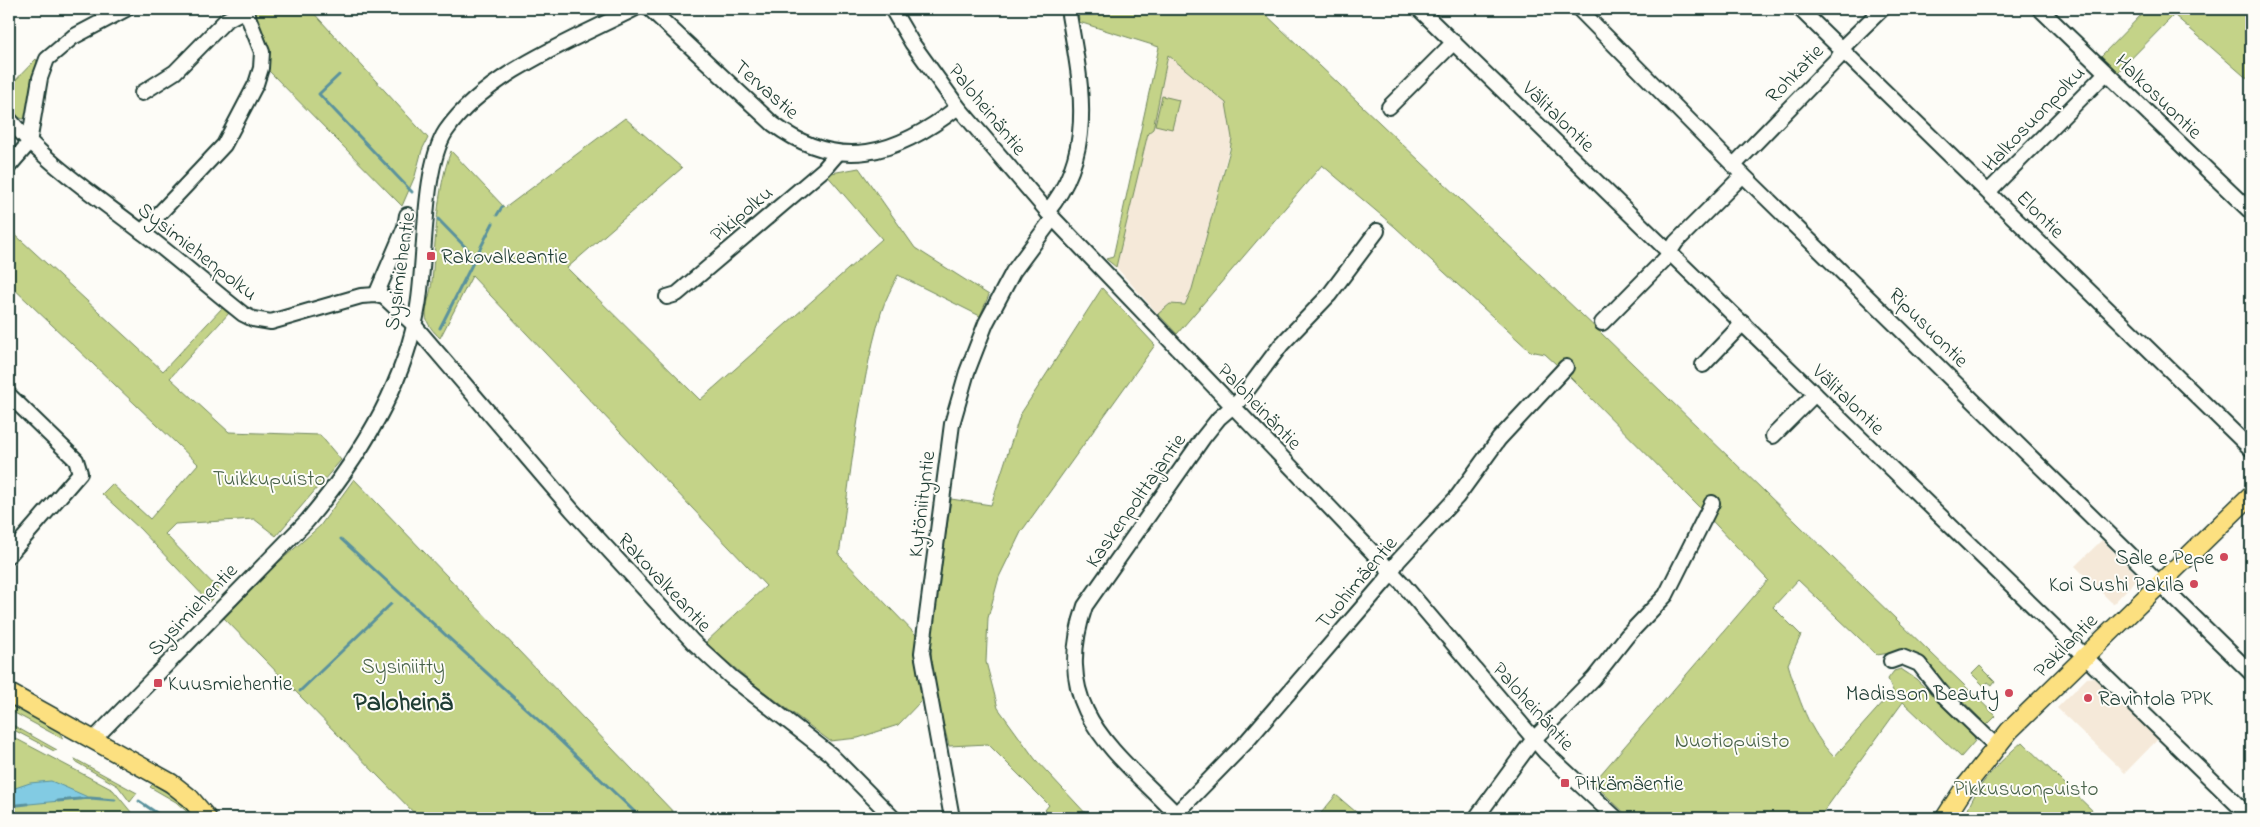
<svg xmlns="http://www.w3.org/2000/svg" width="2260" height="827" viewBox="0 0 2260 827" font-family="'Indie Flower',sans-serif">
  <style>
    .built { fill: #f5e9d9 }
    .green { fill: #c4d388; stroke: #72885e }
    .water { fill: #82cbe3; stroke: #5a929d }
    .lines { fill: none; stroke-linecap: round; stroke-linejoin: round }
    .stream { stroke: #5a929d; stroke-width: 3 }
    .minor-casing { stroke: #1f3d34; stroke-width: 18 }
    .major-casing { stroke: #1f3d34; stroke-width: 21 }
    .minor { stroke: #fdfcf7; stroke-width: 14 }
    .major { stroke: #fce080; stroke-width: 18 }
    .poi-dot { fill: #d1495b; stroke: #fdfcf7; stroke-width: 2 }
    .labels { text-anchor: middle; stroke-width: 4; stroke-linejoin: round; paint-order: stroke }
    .street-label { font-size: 21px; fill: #1f3d34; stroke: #fdfcf7 }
    .poi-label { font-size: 21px; fill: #1f3d34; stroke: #fdfcf7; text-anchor: start }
    .park-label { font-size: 21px; fill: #486249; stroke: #fdfcf7 }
    .district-label { font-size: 26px; font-weight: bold; fill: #1f3d34; stroke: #fdfcf7 }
  </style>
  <rect width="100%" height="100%" fill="#fdfcf7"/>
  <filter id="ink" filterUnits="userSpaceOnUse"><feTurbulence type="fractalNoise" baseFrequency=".02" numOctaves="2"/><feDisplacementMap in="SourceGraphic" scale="10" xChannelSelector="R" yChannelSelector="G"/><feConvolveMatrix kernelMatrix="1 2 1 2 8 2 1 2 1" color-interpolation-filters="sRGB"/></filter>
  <g filter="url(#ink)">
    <g class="built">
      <polygon points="1168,55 1226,103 1232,138 1192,289 1185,305 1170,304 1158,314 1116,267 1148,133 1153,129"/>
      <polygon points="2102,540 2136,574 2135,581 2113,604 2075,566"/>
      <polygon points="2095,677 2160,737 2125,773 2057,708 2087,678"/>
    </g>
    <g class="green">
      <polygon points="251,9 310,9 428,138 422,150 415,176 402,206 268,70 267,55"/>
      <path d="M1078,9H1260L1601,333L1996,716L1987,725L1914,653L1902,651L1877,655L1798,580L1773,607L1801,635L1788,664C1798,697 1809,732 1834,757L1893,691L1888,679L1894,671L1901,669L1916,679L1974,735L1975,741L1961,757L1903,702L1819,818H1630L1593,783L1768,580L1701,509L1568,375L1545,354L1530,351L1395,227L1322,165L1177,334L1158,314L1170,304L1185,305L1192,289L1230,150L1232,138L1226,103L1168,55L1153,129L1148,133L1116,267L1106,259L1113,257L1159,47L1079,22Z"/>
      <polygon points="2147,9 2249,9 2251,15 2251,82 2174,15 2117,73 2100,57"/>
      <polygon points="36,59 38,64 28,117 23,119 18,117 9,106 9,87"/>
      <polygon points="1162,96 1179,100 1172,129 1155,125"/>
      <path d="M625,118L682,168L567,268L700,400L882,239L826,174L859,168L915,248L989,295L980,316L898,275C892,287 885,300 881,313C858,391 851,475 839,555L916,635L921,701L898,725L858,738L830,741L754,684L705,643L766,586L472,276L440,338C434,332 426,324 426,315C426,304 431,292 432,281C436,239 436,191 451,151L505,208Z"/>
      <polygon points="9,229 163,371 223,307 230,312 170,378 229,432 320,435 341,460 276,536 254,519 175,524 165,534 220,591 209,602 140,529 102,494 112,484 150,519 198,464 9,284"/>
      <polygon points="1102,288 1155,345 1021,532 999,577 988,618 986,662 998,708 1035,759 1090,818 1053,818 1045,810 1049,805 988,744 949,746 932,679 931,635 951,499 991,505 1020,415"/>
      <polygon points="354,479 679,818 419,818 223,617 270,570 320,526"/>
      <polygon points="1980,666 1995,681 1992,685 1988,682 1984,686 1972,674"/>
      <polygon points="9,699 59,731 63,739 9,710"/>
      <polygon points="9,723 57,750 54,751 12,729 9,727"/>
      <polygon points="9,735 113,790 136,818 9,818"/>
      <path d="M2022,742L2100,818H1965C1974,787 1998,763 2022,742Z"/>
      <polygon points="75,759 137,793 130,802 118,786 76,762"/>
      <polygon points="153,784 180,801 183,798 202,818 194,818 176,802 150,787"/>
      <polygon points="1336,795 1363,818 1317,818"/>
    </g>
    <polygon class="water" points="51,781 90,798 9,806 9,790 30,783"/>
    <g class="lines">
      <g class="stream">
        <polyline points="339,75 319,94 412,192"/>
        <polyline points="497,215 502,207"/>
        <polyline points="438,219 475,257"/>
        <polyline points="440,328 493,223"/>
        <polyline points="341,539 548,729 641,818"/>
        <polyline points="300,691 391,604"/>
        <polyline points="58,801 90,798 115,800"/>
        <polyline points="139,801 164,818"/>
        <polyline points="9,806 27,804"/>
      </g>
      <g class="minor-casing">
        <g id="minor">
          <path d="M650,9L773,124C839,173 897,155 958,107"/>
          <polyline points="892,9 912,43 958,107 1053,218 1401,582 1545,752 1616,818"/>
          <polyline points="1419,9 2251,818"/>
          <polyline points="1579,9 1743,175 2251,673"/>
          <polyline points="1800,9 2251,449"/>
          <polyline points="2040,9 2251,212"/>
          <polyline points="142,93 175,72 226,20 245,10"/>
          <polyline points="1389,107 1454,42"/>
          <path d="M9,119C46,164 96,196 142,232C176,258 209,287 243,314L253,319L271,322L361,296L376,295L384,297L414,325L572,510L693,642L731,677L830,754L893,818"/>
          <polyline points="1734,165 1838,58 1846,44 1882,9"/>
          <polyline points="9,166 29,143 40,78 47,59 73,37 126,9"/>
          <polyline points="1989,191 2106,73"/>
          <path d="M1047,212C1098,151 1080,79 1068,9"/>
          <polyline points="142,232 224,145 256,84 261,68 262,52 245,9"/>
          <polyline points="376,295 405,227 407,215"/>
          <polyline points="667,297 677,294 824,169 837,154"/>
          <polyline points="1602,323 1665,259 1676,242 1743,175"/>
          <polyline points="1703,365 1743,323"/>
          <polyline points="9,395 76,460 80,473 9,555"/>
          <polyline points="1773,436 1815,394"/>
          <polyline points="1891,661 1902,657 1919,664 1944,696 1996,746"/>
          <path d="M93,740L307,521C358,460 405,386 418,306C426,260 422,167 446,131C486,73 573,40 634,9"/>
          <path d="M1176,814C1112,748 1050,709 1085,606L1203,438L1219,418L1239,401L1281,345L1329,295L1377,231"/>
          <polyline points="952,818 922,653 952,424 967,372 986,323 1013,272 1053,218"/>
          <polyline points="1172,818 1247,741 1386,580 1398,561 1457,497 1499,439 1566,367"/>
          <polyline points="1476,818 1533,740 1594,678 1627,636 1666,595 1712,503"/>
        </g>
      </g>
      <g class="major-casing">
        <g id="major">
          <polyline points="9,693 171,783 190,798 207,818"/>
          <polyline points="1945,818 1965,787 2009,731 2251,495"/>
        </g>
      </g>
      <use href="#minor" class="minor"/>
      <use href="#major" class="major"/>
    </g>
  </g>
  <g class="poi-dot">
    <rect x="426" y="251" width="10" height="10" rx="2.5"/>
    <circle cx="2224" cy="557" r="5"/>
    <circle cx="2194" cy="584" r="5"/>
    <rect x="153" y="678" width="10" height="10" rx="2.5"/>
    <circle cx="2009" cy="693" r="5"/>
    <circle cx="2088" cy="698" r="5"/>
    <rect x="1560" y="778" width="10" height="10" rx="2.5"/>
  </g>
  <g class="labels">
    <g class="street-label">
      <text transform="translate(1794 73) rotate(-46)" y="7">Rohkatie</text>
      <text transform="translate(767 89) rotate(41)" y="7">Tervastie</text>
      <text transform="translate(2159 96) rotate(44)" y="7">Halkosuontie</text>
      <text transform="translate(988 109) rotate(51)" y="7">Paloheinäntie</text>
      <text transform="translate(1559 116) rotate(44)" y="7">Välitalontie</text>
      <text transform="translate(2033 118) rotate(-46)" y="7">Halkosuonpolku</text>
      <text transform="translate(741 213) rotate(-40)" y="7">Pikipolku</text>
      <text transform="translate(2041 214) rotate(45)" y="7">Elontie</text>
      <text transform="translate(198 251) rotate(38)" y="7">Sysimiehenpolku</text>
      <text transform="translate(399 271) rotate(-82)" y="7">Sysimiehentie</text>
      <text transform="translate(1929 327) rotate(45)" y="7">Ripusuontie</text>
      <text transform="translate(1849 399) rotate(44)" y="7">Välitalontie</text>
      <text transform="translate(1260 406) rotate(46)" y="7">Paloheinäntie</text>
      <text transform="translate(1135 500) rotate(-55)" y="7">Kaskenpolttajantie</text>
      <text transform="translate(921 504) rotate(-83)" y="7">Kytöniityntie</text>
      <text transform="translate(665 582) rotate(47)" y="7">Rakovalkeantie</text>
      <text transform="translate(1356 582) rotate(-50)" y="7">Tuohimäentie</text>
      <text transform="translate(192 609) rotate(-46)" y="7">Sysimiehentie</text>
      <text transform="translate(2065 645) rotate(-45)" y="7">Pakilantie</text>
      <text transform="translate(1534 706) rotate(48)" y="7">Paloheinäntie</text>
    </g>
    <g class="poi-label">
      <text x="441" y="263">Rakovalkeantie</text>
      <text x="2214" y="564" text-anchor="end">Sale e Pepe</text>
      <text x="2184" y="591" text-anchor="end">Koi Sushi Pakila</text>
      <text x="168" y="690">Kuusmiehentie</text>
      <text x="1999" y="700" text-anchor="end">Madisson Beauty</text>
      <text x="2098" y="705">Ravintola PPK</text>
      <text x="1575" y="790">Pitkämäentie</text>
    </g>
    <g class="park-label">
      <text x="269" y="485">Tuikkupuisto</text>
      <text x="403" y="673">Sysiniitty</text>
      <text x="1732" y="747">Nuotiopuisto</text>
      <text x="2026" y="795">Pikkusuonpuisto</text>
    </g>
    <g class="district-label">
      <text x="403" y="710">Paloheinä</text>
    </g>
  </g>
  <rect width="2260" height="827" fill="none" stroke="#fdfcf7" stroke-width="30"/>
  <rect x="15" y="15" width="2230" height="797" fill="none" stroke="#1f3d34" stroke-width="2" filter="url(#ink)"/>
</svg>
